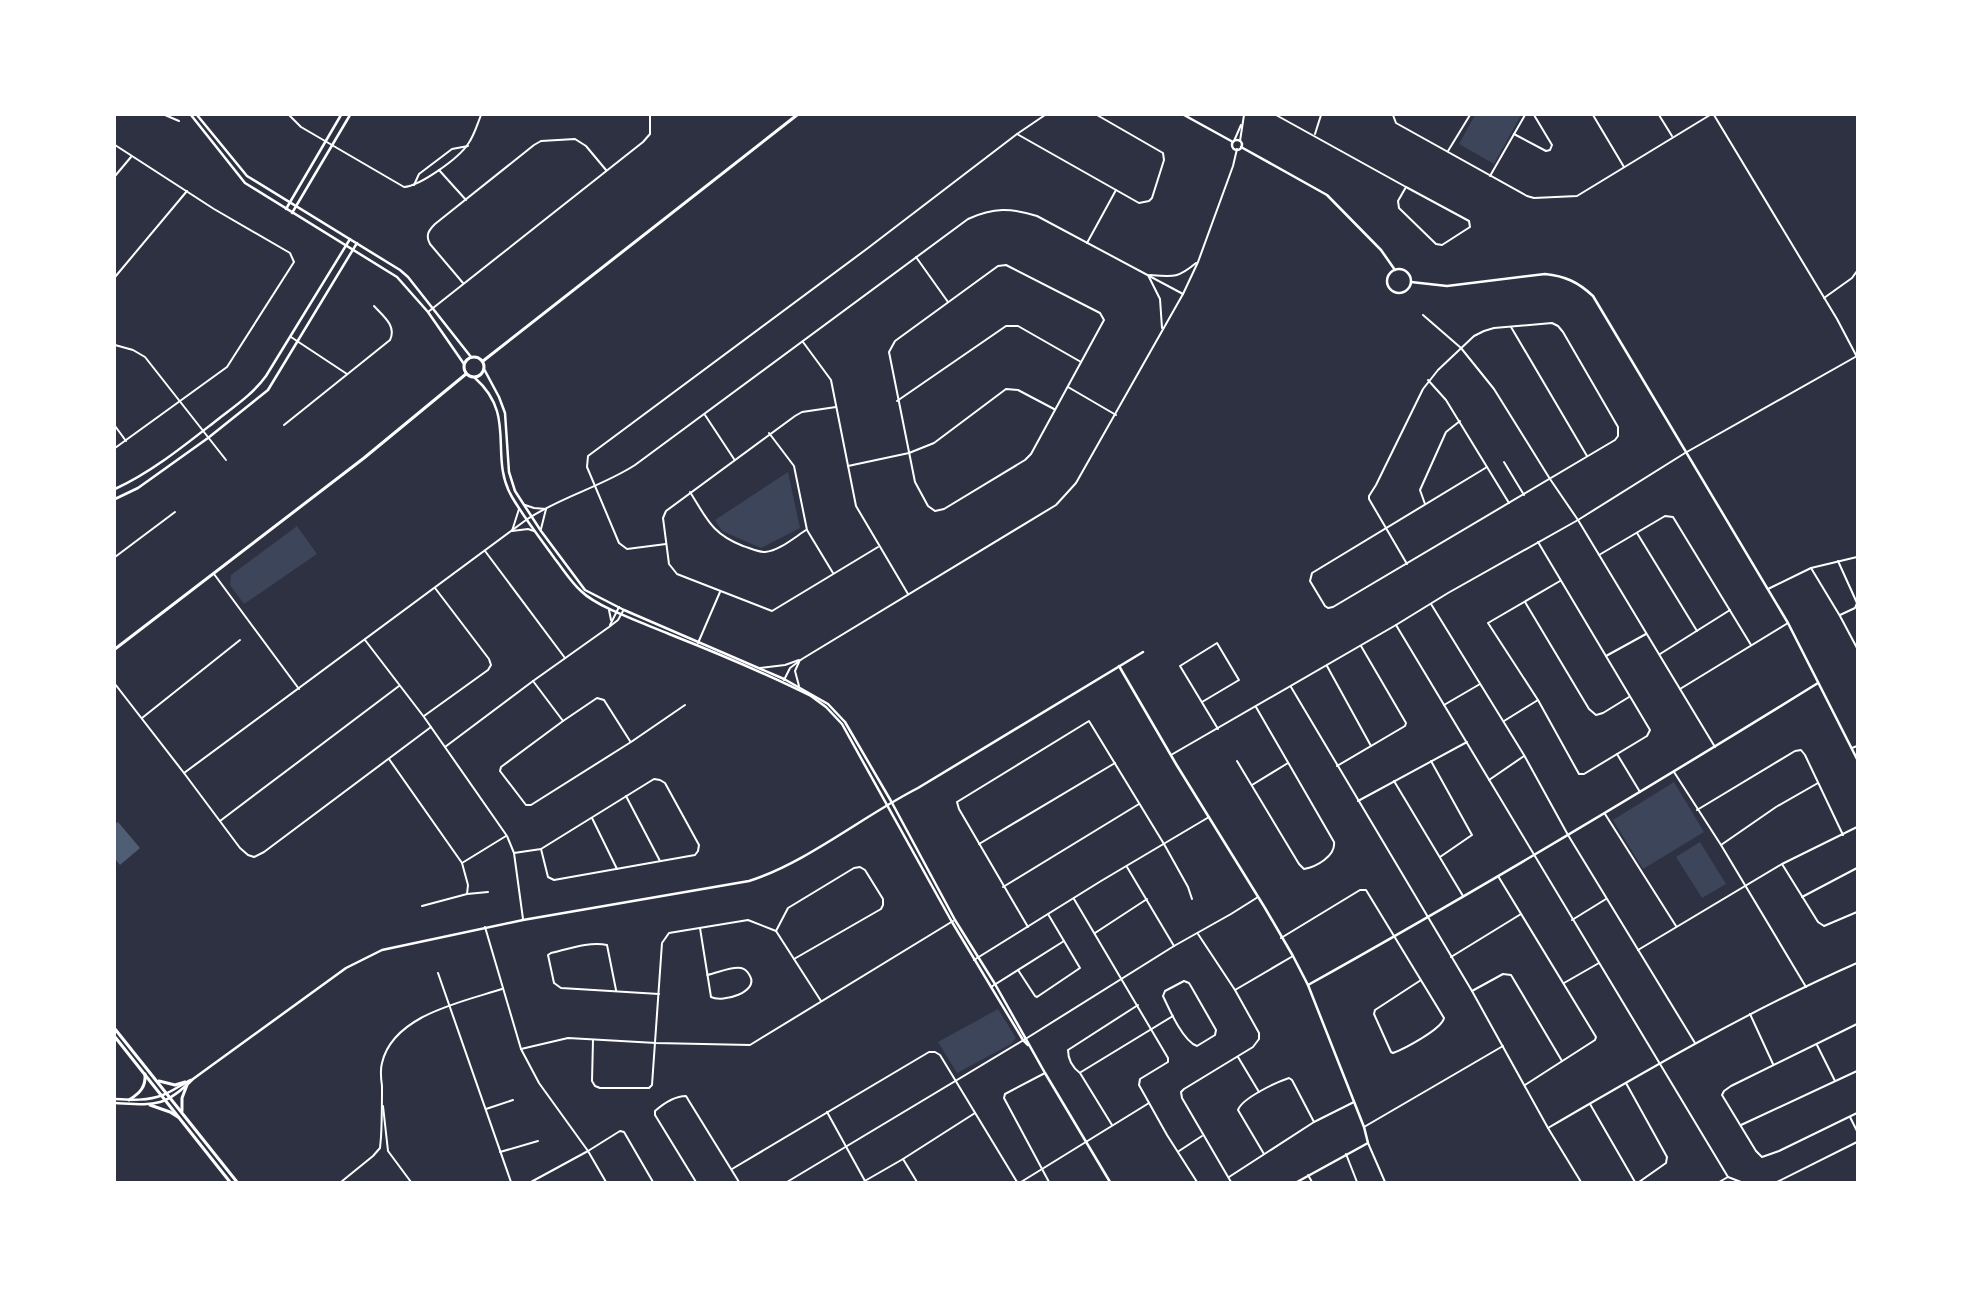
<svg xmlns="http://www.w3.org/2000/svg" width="1972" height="1297" viewBox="0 0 1972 1297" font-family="'Sofia Sans Condensed',sans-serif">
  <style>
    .green { fill: #3c4559 }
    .water { fill: #4f5d75 }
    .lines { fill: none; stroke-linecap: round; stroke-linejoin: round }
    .minor { stroke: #fff; stroke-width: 2 }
    .tertiary { stroke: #fff; stroke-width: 2.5 }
    .primary { stroke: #fff; stroke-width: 3 }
  </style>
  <rect width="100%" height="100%" fill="#2d3142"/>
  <g class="green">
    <polygon points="1475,115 1521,115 1494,164 1459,144"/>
    <polygon points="788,472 800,528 761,548 722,531 715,520"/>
    <polygon points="297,526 317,554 244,604 230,585 231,575"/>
    <polygon points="1674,782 1704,832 1643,869 1613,820"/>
    <polygon points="1700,842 1726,884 1702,898 1676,857"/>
    <polygon points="998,1009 1016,1038 1011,1044 957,1073 938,1042"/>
  </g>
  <polygon class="water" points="118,822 140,848 120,865 115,859 115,824"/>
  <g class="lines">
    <g class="minor">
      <polyline points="165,115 179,121"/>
      <path d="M289,115L301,127L404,187C420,186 459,158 468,144C474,136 477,125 481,115"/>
      <polyline points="1276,115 1406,187 1398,201 1399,208 1436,244 1442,245 1470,227 1469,221 1406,187"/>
      <polyline points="1393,115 1396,123 1527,196 1534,198 1577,196 1710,115"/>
      <polyline points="1593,115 1624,167"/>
      <polyline points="1659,115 1672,136"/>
      <polyline points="1714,115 1837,319 1857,357"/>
      <polyline points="1017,134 1139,203 1149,201 1152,198 1164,160 1163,153 1097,115"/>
      <polyline points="1315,134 1321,115"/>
      <polyline points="1514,134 1546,151 1550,150 1552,145 1534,115"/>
      <polyline points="1234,141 1241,125"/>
      <polyline points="1240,141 1244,115"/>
      <polyline points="115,145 214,209 290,253 294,262 227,367 115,448"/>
      <polyline points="1448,151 1470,115"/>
      <polyline points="439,170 466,200"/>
      <polyline points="115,176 131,157"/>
      <polyline points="1490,176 1525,115"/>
      <polyline points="414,185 419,174 452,149 468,146"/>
      <polyline points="1087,243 1116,190"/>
      <polyline points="916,257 948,302"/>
      <polygon points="1006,265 1100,313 1104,320 1031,454 1025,460 944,509 935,511 928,506 915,482 889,352 895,341 998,266"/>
      <polyline points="1148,275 1160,299 1162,328"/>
      <path d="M1150,275C1174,277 1178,278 1196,263"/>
      <polyline points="115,277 187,191"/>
      <path d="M463,283L430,244C425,235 429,230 435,224L534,145L541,141L575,139L586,146L606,170"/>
      <polyline points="1824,298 1852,278 1857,271"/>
      <polyline points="428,312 643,142 650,134 650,115"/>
      <polyline points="1423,315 1461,348 1494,389 1550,479 1578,520 1715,747"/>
      <polyline points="1511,327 1587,456"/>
      <polyline points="291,337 347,374"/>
      <polyline points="803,342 831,380 856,506 908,594"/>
      <polyline points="115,345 133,350 145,357 226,460"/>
      <polyline points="1428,380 1446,400 1509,503"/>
      <polyline points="1068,387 1116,415"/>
      <polyline points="897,401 1006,326 1018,326 1081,362"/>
      <polyline points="836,407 802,412 795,416 666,511 663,518 669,564 677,574 772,611 878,547"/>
      <polyline points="705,415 734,459"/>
      <path d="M284,425L390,340C397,326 383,316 374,306"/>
      <polyline points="115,426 126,441"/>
      <polyline points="769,433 794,466 807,530 833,573"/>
      <polyline points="1504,462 1524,495"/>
      <polyline points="848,466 909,453 934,443 1006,389 1018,390 1054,409"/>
      <path d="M690,492C707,519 712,534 743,546C750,548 757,552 765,552C779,551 795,537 806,530"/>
      <polyline points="1425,504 1420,490 1446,432 1460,421"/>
      <polyline points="525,505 534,508 546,509 541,529"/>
      <polyline points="519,509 512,531 528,529 534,531"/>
      <polyline points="1637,533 1697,631"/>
      <polyline points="1538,542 1650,730 1647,736 1584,774 1579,774 1538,700 1488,623 1560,581"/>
      <polyline points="666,544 627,549 619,543 587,467 588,456 868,248 1017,134 1045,115"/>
      <polyline points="485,551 565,658"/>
      <polyline points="1599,555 1665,516 1673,517 1751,645"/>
      <polyline points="115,557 175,512"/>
      <polyline points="1838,561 1857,603 1855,608 1840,615"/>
      <polyline points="1407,564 1369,499 1369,496 1376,485 1423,389 1438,370 1474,336 1484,331 1494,328 1552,323 1558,326 1563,332 1618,427 1618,436 1615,440 1333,607 1328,608 1325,606 1310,581 1312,573 1487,467"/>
      <polyline points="1811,568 1840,616 1857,648"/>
      <polyline points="214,574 299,689"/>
      <polyline points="1768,589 1811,568 1857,557"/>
      <polyline points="1525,602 1589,709 1596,715 1603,713 1629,697"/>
      <polyline points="1431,604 1524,755 1568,835 1695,1043"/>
      <polyline points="609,610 611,620"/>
      <polyline points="610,625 619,607"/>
      <polyline points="1396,625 1728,1177 1719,1182"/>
      <polyline points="365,640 424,717 507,836 514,853 523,919"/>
      <polyline points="698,643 720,592"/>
      <polyline points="1660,654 1730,610"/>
      <polyline points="1606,656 1646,634"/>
      <polyline points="1327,666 1371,746"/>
      <polyline points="760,668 785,665 799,660"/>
      <polyline points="784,680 790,668 802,659 1056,505 1076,483 1183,294 1198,262 1233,166 1237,149"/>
      <polyline points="533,681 563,721 501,767 500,771 526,805 531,805 631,742 685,705"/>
      <polyline points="115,684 184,773 240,848 248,855 254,857 264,852 431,727"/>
      <polyline points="799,686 795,671 799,662"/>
      <polyline points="1291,687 1472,991 1548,1128 1581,1182"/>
      <polyline points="1680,689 1788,623"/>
      <polyline points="1202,702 1239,680 1217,643 1180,666 1218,729"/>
      <polyline points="1444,705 1480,684"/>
      <polyline points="424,716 488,670 491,665 489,659 435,588"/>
      <polyline points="142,718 240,640"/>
      <polyline points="563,721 597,698 604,700 630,741"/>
      <polyline points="1504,721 1538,700"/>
      <polyline points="445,747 533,681 609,627 618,620 623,611"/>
      <polyline points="1852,748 1857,746"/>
      <polyline points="1617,754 1640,792"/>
      <polyline points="1171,755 1396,625 1448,593 1578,520 1685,453 1857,356"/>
      <polyline points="389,759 462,863 468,885 467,894 422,906"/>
      <path d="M1237,761L1299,864L1304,869C1316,867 1336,856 1334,842L1256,707"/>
      <polyline points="1431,761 1472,835 1440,857"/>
      <polyline points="1337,766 1405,726 1406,723 1361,646"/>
      <polyline points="1674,772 1721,845 1806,987"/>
      <path d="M184,773L526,520C560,497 601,487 635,465L968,219C994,207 1011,208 1037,216L1183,294"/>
      <polyline points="1489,780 1524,756"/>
      <polyline points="1394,781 1463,896"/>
      <polyline points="1252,785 1288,763"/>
      <polyline points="626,796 660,861"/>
      <polyline points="1358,801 1467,742"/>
      <polyline points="1697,810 1795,751 1801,750 1805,755 1843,835"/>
      <polyline points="1605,814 1676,926"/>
      <polyline points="592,818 617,869"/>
      <polyline points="220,821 399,686"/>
      <polyline points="979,844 1115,763"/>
      <polyline points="1721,845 1776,807 1818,783"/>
      <polyline points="514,853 541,849 654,779 660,780 665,783 699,845 698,851 695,855 554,880 548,877 541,849"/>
      <polyline points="462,863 506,836"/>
      <polyline points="1782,864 1818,922 1824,926 1857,912"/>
      <polyline points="1127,867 1174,946"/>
      <polyline points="1498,876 1596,1037 1595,1040 1525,1085"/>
      <polyline points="1003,887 1139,804"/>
      <polyline points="467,894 488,892"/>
      <polyline points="1802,897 1857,868"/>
      <polyline points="1074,899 1168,1058 1168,1062 1140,1079 1139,1085 1167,1135 1197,1182"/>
      <polyline points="1572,920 1606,899"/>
      <polyline points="485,927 521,1049 539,1083 588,1151 606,1182"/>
      <polyline points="1028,927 959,809 957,802 1089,721 1164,844 1188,887 1192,899"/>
      <path d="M700,928L711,997C723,1003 759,992 750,976C748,972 746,969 741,968C732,966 717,973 707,975"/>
      <polyline points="776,931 788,908 854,868 860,867 865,870 883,899 883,905 881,909 794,959"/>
      <polyline points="1095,933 1147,899"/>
      <polyline points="1198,934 1235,990 1259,1033 1259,1039 1253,1047 1184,1089 1181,1092 1182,1098 1231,1182"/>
      <path d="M1281,938L1360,890H1366L1444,1018C1442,1029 1404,1049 1393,1053L1391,1052L1374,1014L1375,1010L1421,980"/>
      <polyline points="1638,950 1782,864 1857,827"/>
      <polyline points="1451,957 1521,914"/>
      <polyline points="974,960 1101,881 1209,817"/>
      <polyline points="1018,970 1035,996 1037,997 1080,968 1048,914"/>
      <polyline points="438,973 511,1182"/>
      <path d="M1184,981L1189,983L1192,988L1216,1030L1215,1035L1197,1046C1183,1041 1169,1009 1163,996L1165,991Z"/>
      <polyline points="1564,983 1599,963"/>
      <polyline points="991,987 1064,941"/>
      <path d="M616,990L607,945C590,941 568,949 551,953L548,955L554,983L561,988L659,994"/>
      <polyline points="1235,990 1293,956"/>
      <polyline points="1472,991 1503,974 1511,975 1562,1061"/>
      <polyline points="1750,1014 1773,1064"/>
      <polyline points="1857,1024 1731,1086 1724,1091 1722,1095 1756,1151 1762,1157 1779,1151 1857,1113"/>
      <polyline points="593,1040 592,1081 595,1086 600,1088 649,1088 652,1085 662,943 669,933 748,920 776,931 821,1001"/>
      <polyline points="1817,1045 1835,1081"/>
      <polyline points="521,1049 568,1038 656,1043 750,1045 953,921"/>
      <polyline points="1238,1057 1259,1092"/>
      <polyline points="1081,1072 1173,1016"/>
      <polyline points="1045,1073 1005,1094 1004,1098 1049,1182"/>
      <polyline points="1626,1083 1667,1157 1666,1163 1639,1182"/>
      <polyline points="1590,1104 1635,1182"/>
      <polyline points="383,1106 388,1151 411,1182"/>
      <polyline points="486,1109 513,1100"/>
      <polyline points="827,1112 865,1181"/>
      <polyline points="1850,1117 1857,1131"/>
      <path d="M1112,1125L1080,1073C1072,1067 1068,1060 1068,1050L1138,1005"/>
      <polyline points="1741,1125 1857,1071"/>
      <polyline points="1364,1127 1503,1046"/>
      <path d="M1548,1128C1649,1069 1750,1010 1857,963"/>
      <polyline points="1368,1143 1385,1182"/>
      <polyline points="1179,1151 1202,1136"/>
      <polyline points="500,1152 538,1141"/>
      <path d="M1264,1154L1238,1110C1242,1098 1277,1082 1289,1078L1292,1080L1314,1122"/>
      <polyline points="1346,1154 1357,1182"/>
      <polyline points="903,1159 917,1182"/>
      <polyline points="732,1169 929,1052 935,1052 940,1055 1017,1182"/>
      <polyline points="1308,1175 1312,1182"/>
      <polyline points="1229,1177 1314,1122 1354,1102"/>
      <polyline points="1728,1177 1741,1182"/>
      <path d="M341,1182L373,1156L380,1148L381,1137C382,1120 382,1103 382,1086C381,1079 380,1070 382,1063C393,1015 462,1002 502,989"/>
      <polyline points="531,1182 588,1151 620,1131 624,1132 653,1182"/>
      <path d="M696,1182L655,1115V1111C663,1104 675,1096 686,1096L689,1101L739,1182"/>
      <polyline points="787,1182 1027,1038 1174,946 1231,914 1258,897"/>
      <polyline points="863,1182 903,1159 975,1113"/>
      <polyline points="1021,1182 1149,1103"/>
      <polyline points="1777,1182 1857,1142"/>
    </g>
    <g class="tertiary">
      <polyline points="191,115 245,183 397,277 428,312 464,364"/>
      <polyline points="197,115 247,176 400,270 408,277 471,357"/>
      <polyline points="1184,115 1233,142"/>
      <circle cx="1237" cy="145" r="5"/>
      <polyline points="1241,147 1327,195 1381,250 1395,270"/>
      <polyline points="286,209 341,115"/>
      <polyline points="292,213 350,115"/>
      <circle cx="1399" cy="281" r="12"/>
      <path d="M1411,282L1447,286L1545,274C1565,276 1578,282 1593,296L1788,623L1857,759"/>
      <polyline points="484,369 499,397 505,413 509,472 515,491 541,531 585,590 624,610 784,679 828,704 845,722 891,801 955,920 995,984 1045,1073 1110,1182"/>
      <path d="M475,378C518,416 488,456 512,497C525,519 540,538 555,559C563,569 571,582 581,591C598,608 646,624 669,634C717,653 765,673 811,696L826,707L842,724L952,922L1023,1040L1028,1045"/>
      <path d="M115,489C152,472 185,445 217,420C235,406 253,394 266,376L350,239"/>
      <polyline points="115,499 138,488 208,438 268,390 357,243"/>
      <polyline points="1119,666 1176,764 1265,908 1293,956 1308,985 1364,1127 1368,1143 1297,1182"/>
      <path d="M1308,985C1480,889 1650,787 1818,683"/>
      <path d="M115,1099C131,1100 148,1101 163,1095C173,1091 182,1084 191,1080"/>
      <path d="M115,1103C154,1105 164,1108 193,1079L346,968L382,950L523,920L749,881C806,863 863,816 918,788L1143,652"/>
    </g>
    <g class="primary">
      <circle cx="474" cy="367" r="10"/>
      <polyline points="483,361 797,115"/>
      <polyline points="115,649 364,458 466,374"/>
      <polyline points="115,1029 237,1182"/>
      <polyline points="115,1037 230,1182"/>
      <polyline points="159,1081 175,1085 185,1082"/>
      <path d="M129,1100C140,1093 146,1087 145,1074"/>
      <polyline points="150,1105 170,1112 178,1117"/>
      <polyline points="182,1111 182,1098 187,1085"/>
    </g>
  </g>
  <rect width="1972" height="1297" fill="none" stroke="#ffffff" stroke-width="232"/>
</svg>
